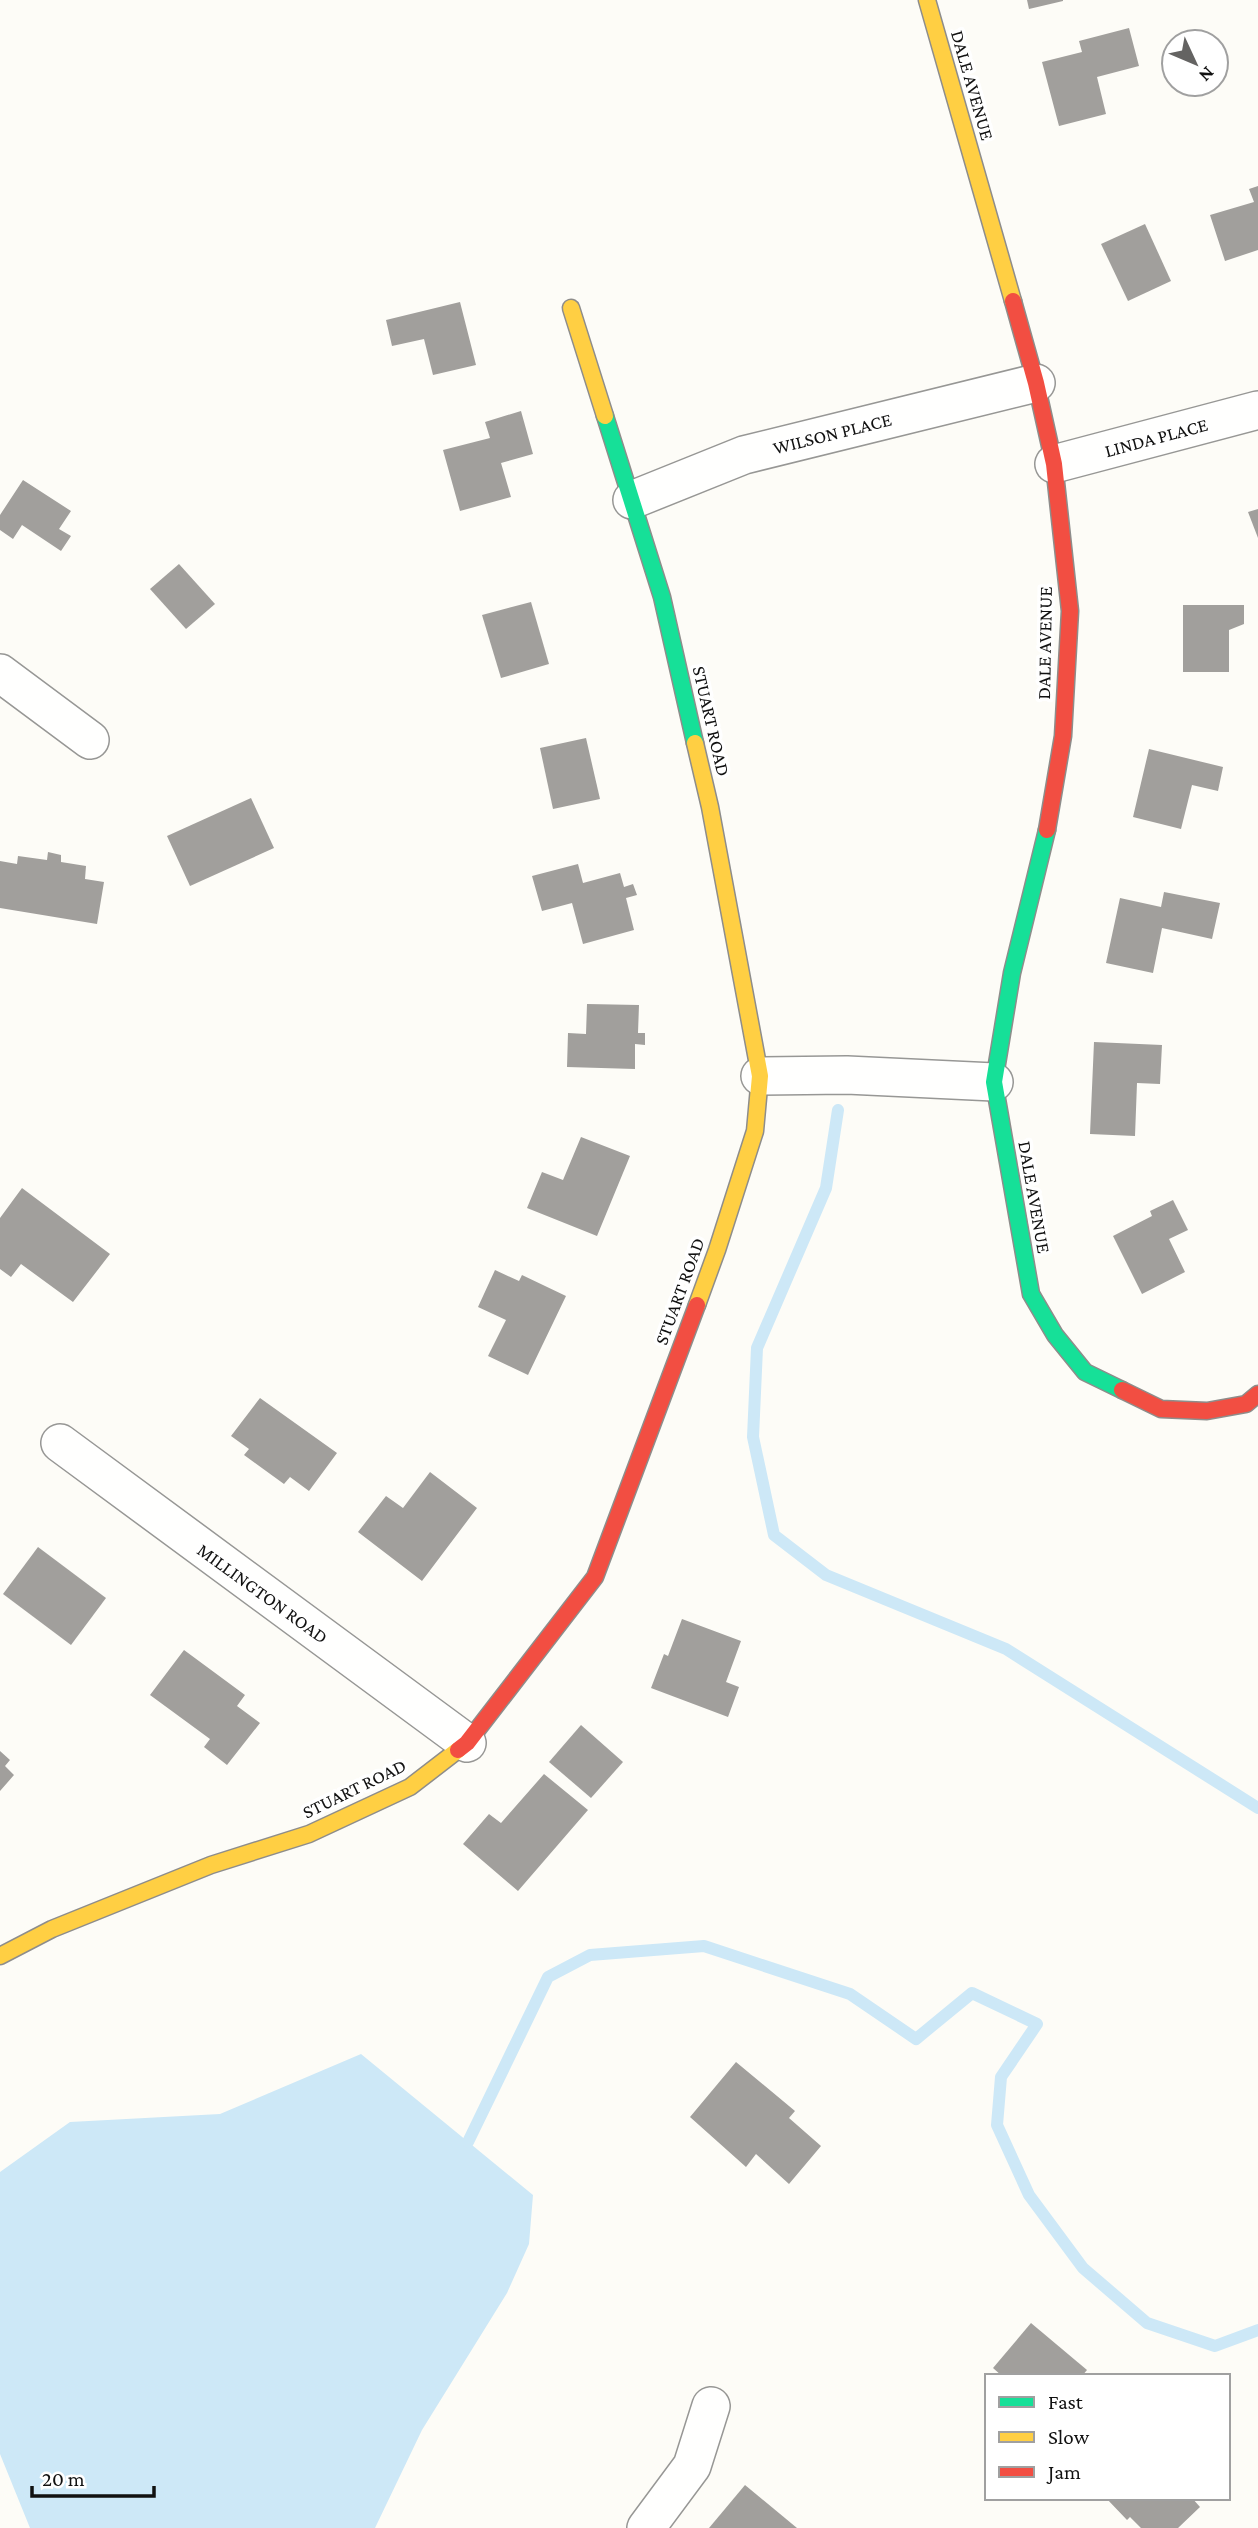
<svg xmlns="http://www.w3.org/2000/svg" width="1258" height="2528" viewBox="0 0 1258 2528" font-family="'Crimson Pro',serif">
  <style>
    .water { fill: #cde8f7 }
    .lines { fill: none; stroke-linecap: round; stroke-linejoin: round }
    .stream { stroke: #cde8f7; stroke-width: 12 }
    .building { fill: #a19f9c }
    .street-casing { stroke: #979795; stroke-width: 40 }
    .fast-casing { stroke: #8e8d8b; stroke-width: 19 }
    .slow-casing { stroke: #8e8d8b; stroke-width: 19 }
    .jam-casing { stroke: #8e8d8b; stroke-width: 19 }
    .street { stroke: #fffffe; stroke-width: 37 }
    .fast { stroke: #16e098; stroke-width: 16 }
    .slow { stroke: #ffcf43; stroke-width: 16 }
    .jam { stroke: #f24e42; stroke-width: 16 }
    .labels { text-anchor: middle; stroke-width: 7; stroke-linejoin: round; paint-order: stroke }
    .street-label { font-size: 19px; fill: #111; stroke: #fff }
  </style>
  <rect width="100%" height="100%" fill="#fdfcf7"/>
  <polygon class="water" points="361,2054 533,2195 529,2244 507,2293 422,2430 375,2528 30,2528 0,2454 0,2172 70,2122 220,2114"/>
  <g class="lines">
    <g class="stream">
      <polyline points="838,1110 826,1188 757,1348 753,1437 774,1535 826,1575 1006,1649 1258,1808"/>
      <polyline points="468,2142 548,1977 590,1955 704,1946 850,1994 916,2039 972,1993 1037,2024 1001,2077 997,2125 1029,2195 1083,2268 1147,2323 1215,2346 1258,2330"/>
    </g>
  </g>
  <g class="building">
    <polygon points="1027,0 1063,0 1063,1 1029,9"/>
    <polygon points="1129,28 1139,66 1097,77 1106,114 1059,126 1042,62 1082,52 1079,41"/>
    <polygon points="1258,186 1258,250 1225,261 1210,215 1254,202 1249,189"/>
    <polygon points="1145,224 1171,281 1128,301 1101,244"/>
    <polygon points="460,302 476,365 433,375 424,339 392,346 386,320"/>
    <polygon points="521,411 533,454 501,463 511,497 460,511 443,450 490,438 485,422"/>
    <polygon points="23,480 71,511 59,529 71,536 61,551 22,525 13,539 0,530 0,515"/>
    <polygon points="1258,509 1258,538 1248,512"/>
    <polygon points="179,564 215,604 186,629 150,589"/>
    <polygon points="531,602 549,664 501,678 482,615"/>
    <polygon points="1183,605 1244,605 1244,624 1229,630 1229,672 1183,672"/>
    <polygon points="586,738 600,799 553,809 540,748"/>
    <polygon points="1149,749 1223,767 1218,791 1192,785 1181,829 1133,817"/>
    <polygon points="251,798 274,848 190,886 167,836"/>
    <polygon points="48,852 61,855 61,862 86,866 85,879 104,882 97,924 0,908 0,861 17,864 18,856 47,860"/>
    <polygon points="578,864 583,883 620,873 624,887 633,884 637,895 626,898 634,930 583,944 572,903 542,911 532,876"/>
    <polygon points="1164,892 1220,903 1212,939 1162,928 1153,973 1106,963 1120,898 1161,907"/>
    <polygon points="587,1004 639,1005 638,1033 645,1033 645,1045 635,1044 635,1069 567,1067 568,1033 586,1034"/>
    <polygon points="1094,1042 1162,1045 1160,1084 1137,1083 1135,1136 1090,1134"/>
    <polygon points="581,1137 630,1156 597,1236 527,1208 542,1172 563,1180"/>
    <polygon points="22,1188 110,1254 73,1302 21,1264 11,1277 0,1269 0,1218"/>
    <polygon points="1173,1200 1188,1230 1169,1239 1185,1272 1142,1294 1113,1236 1152,1216 1150,1211"/>
    <polygon points="495,1270 519,1281 522,1275 566,1296 528,1375 488,1356 506,1320 478,1307"/>
    <polygon points="260,1398 337,1453 309,1491 290,1477 284,1484 244,1455 249,1449 231,1436"/>
    <polygon points="430,1472 477,1508 422,1581 358,1532 386,1496 403,1508"/>
    <polygon points="38,1547 106,1598 71,1645 3,1594"/>
    <polygon points="682,1619 741,1641 726,1682 739,1687 728,1717 651,1688 664,1654 668,1656"/>
    <polygon points="184,1650 245,1695 237,1706 260,1723 227,1765 204,1747 210,1739 150,1695"/>
    <polygon points="581,1725 623,1762 591,1798 549,1762"/>
    <polygon points="0,1751 10,1760 5,1766 14,1775 0,1791"/>
    <polygon points="544,1774 588,1810 518,1891 463,1844 489,1814 501,1823"/>
    <polygon points="736,2062 795,2111 789,2118 821,2146 789,2184 756,2154 746,2167 690,2117"/>
    <polygon points="1031,2323 1087,2370 1082,2376 1002,2376 993,2368"/>
    <polygon points="745,2485 797,2528 709,2528"/>
    <polygon points="1106,2498 1192,2498 1200,2507 1178,2528 1141,2528 1130,2517 1127,2520"/>
  </g>
  <g class="lines">
    <g class="street-casing">
      <g id="street">
        <polyline points="1054,464 1258,410"/>
        <polyline points="632,500 744,455 1036,383"/>
        <polyline points="0,673 90,740"/>
        <polyline points="760,1076 847,1075 994,1082"/>
        <polyline points="60,1443 467,1743"/>
        <polyline points="646,2528 692,2466 711,2406"/>
      </g>
    </g>
    <g class="fast-casing">
      <g id="fast">
        <polyline points="605,416 662,597 695,743"/>
        <polyline points="1047,830 1012,973 994,1082 1031,1294 1055,1335 1085,1372 1122,1390"/>
      </g>
    </g>
    <g class="slow-casing">
      <g id="slow">
        <polyline points="927,0 1013,301"/>
        <polyline points="571,308 605,416"/>
        <polyline points="695,743 710,807 760,1076 755,1131 717,1250 697,1305"/>
        <polyline points="0,1956 52,1929 211,1865 309,1834 410,1787 458,1750"/>
      </g>
    </g>
    <g class="jam-casing">
      <g id="jam">
        <polyline points="1013,301 1036,383 1054,464 1070,611 1063,736 1047,830"/>
        <polyline points="1122,1390 1161,1409 1207,1411 1246,1404 1258,1394"/>
        <polyline points="458,1750 467,1743 595,1577 697,1305"/>
      </g>
    </g>
    <use href="#street" class="street"/>
    <use href="#fast" class="fast"/>
    <use href="#slow" class="slow"/>
    <use href="#jam" class="jam"/>
  </g>
  <g class="labels">
    <g class="street-label">
      <text transform="translate(973 85) rotate(74)" y="7">DALE AVENUE</text>
      <text transform="translate(832 433) rotate(-14)" y="7">WILSON PLACE</text>
      <text transform="translate(1156 437) rotate(-15)" y="7">LINDA PLACE</text>
      <text transform="translate(1044 643) rotate(-89)" y="7">DALE AVENUE</text>
      <text transform="translate(712 721) rotate(77)" y="7">STUART ROAD</text>
      <text transform="translate(1035 1197) rotate(80)" y="7">DALE AVENUE</text>
      <text transform="translate(679 1291) rotate(-70)" y="7">STUART ROAD</text>
      <text transform="translate(263 1593) rotate(36)" y="7">MILLINGTON ROAD</text>
      <text transform="translate(354 1788) rotate(-26)" y="7">STUART ROAD</text>
    </g>
  </g>
  <rect x="985" y="2374" width="245" height="126" fill="#ffffff" stroke="#a0a0a0" stroke-width="2"/>
  <rect x="999" y="2397" width="35" height="10" fill="#16e098" stroke="#a0a0a0" stroke-width="2"/>
  <text x="1048" y="2409" font-size="21" fill="#111111">Fast</text>
  <rect x="999" y="2432" width="35" height="10" fill="#ffcf43" stroke="#a0a0a0" stroke-width="2"/>
  <text x="1048" y="2444" font-size="21" fill="#111111">Slow</text>
  <rect x="999" y="2467" width="35" height="10" fill="#f24e42" stroke="#a0a0a0" stroke-width="2"/>
  <text x="1048" y="2479" font-size="21" fill="#111111">Jam</text>
  <g transform="translate(1195 63) rotate(134)"><circle r="33" fill="#ffffff" stroke="#a0a0a0" stroke-width="2"/>
  <path d="M0-5L12 26L0 18L-12 26Z" fill="#646362"/>
  <text y="-10" font-size="19" font-weight="bold" text-anchor="middle" fill="#111111">N</text>
  </g>
  <path d="M32 2486v10h122v-10" fill="none" stroke="#111111" stroke-width="3.5"/>
  <text x="42" y="2486" font-size="21" fill="#111111" stroke="#ffffff" stroke-width="5" paint-order="stroke">20 m</text>
</svg>
